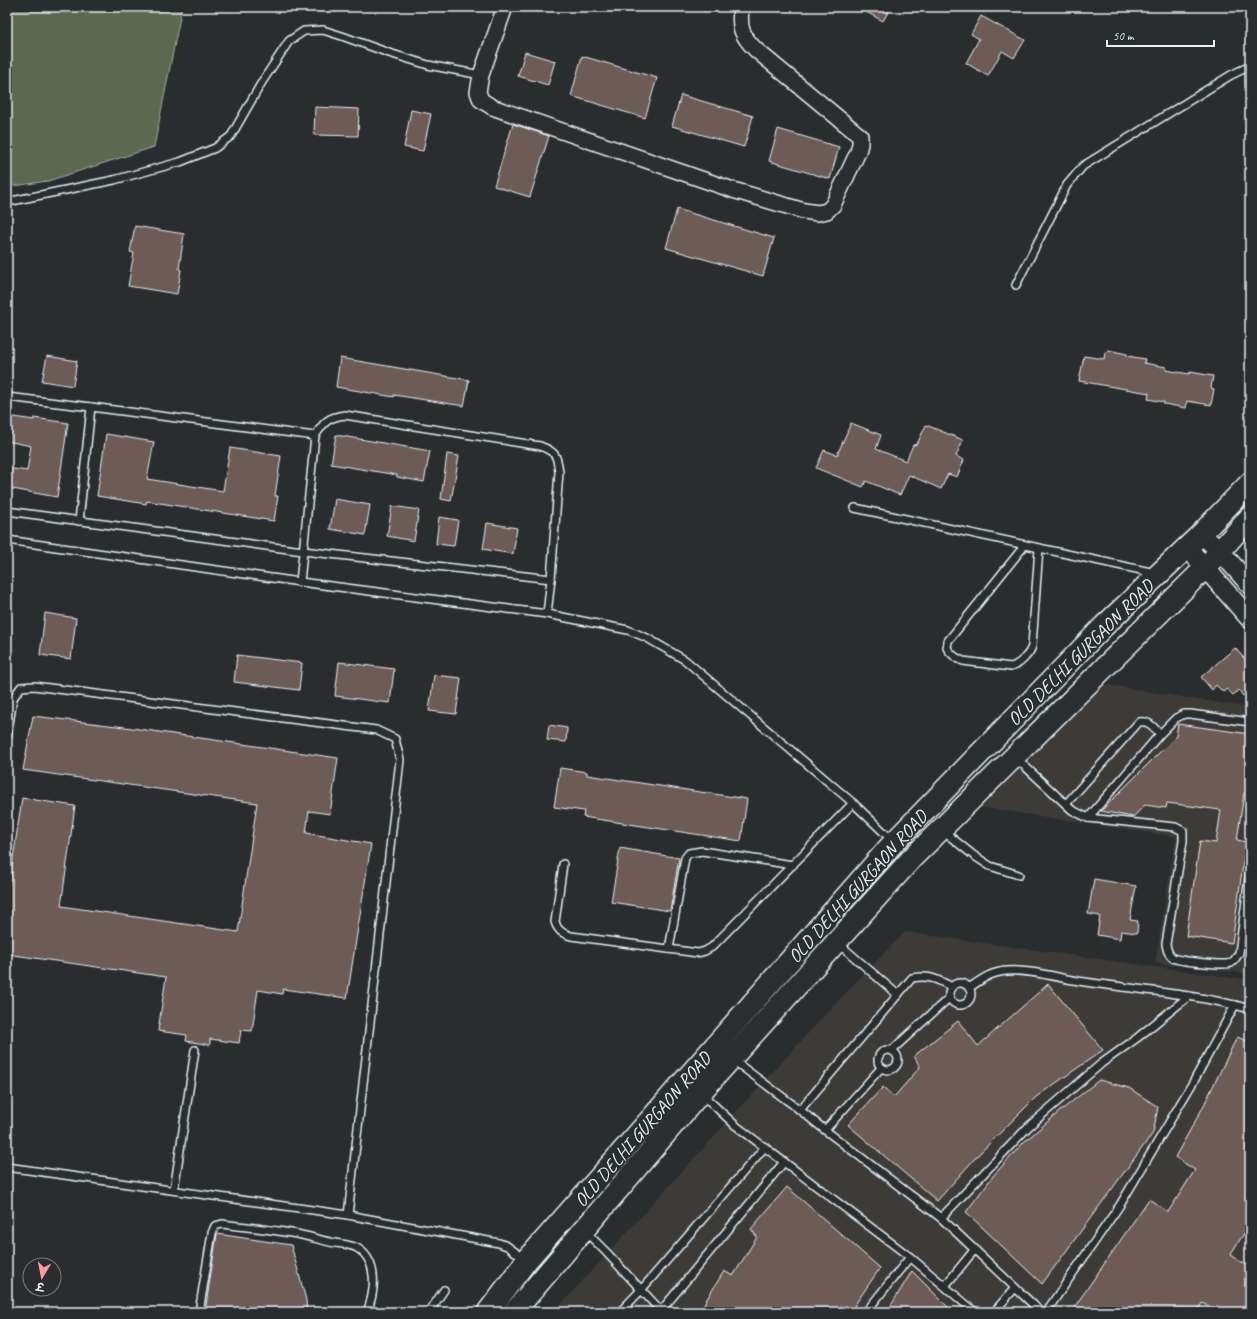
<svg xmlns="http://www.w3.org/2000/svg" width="1257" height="1319" viewBox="0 0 1257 1319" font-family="Caveat,'Playpen Sans Deva',sans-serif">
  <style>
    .built { fill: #3e3b39 }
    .green { fill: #5c674f; stroke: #a2aca4 }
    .building { fill: #6c5c54; stroke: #e8f1f8 }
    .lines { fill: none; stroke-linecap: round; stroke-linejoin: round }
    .service-casing { stroke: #e8f1f8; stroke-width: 10 }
    .minor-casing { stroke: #e8f1f8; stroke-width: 18 }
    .tertiary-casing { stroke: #e8f1f8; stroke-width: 21 }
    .secondary-casing { stroke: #e8f1f8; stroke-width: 24 }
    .service { stroke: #2a2d2e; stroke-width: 7 }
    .minor { stroke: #2a2d2e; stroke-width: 15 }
    .tertiary { stroke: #2a2d2e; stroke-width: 18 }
    .secondary { stroke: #2a2d2e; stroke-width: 21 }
    .labels { text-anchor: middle; stroke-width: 3; stroke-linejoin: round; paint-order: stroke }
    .street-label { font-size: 19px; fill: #e8f1f8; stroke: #2a2d2e }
  </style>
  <rect width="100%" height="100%" fill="#2a2d2e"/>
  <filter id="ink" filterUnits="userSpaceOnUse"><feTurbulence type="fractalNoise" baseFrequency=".025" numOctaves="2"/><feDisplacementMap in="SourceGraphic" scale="8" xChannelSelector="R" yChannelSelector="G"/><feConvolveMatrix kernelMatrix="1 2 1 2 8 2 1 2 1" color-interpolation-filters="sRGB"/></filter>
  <g filter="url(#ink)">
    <g class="built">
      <polygon points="1095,683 1250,708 1250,974 1155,963 1176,837 980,807"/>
      <polygon points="905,932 1250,980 1250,1312 554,1312 833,1006"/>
    </g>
    <polygon class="green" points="7,7 182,7 154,147 48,181 7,187"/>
    <g class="building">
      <polygon points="857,7 891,7 883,21"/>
      <polygon points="981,16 1025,40 1014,58 1002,51 988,76 966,63 979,39 971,34"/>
      <polygon points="525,52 555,61 548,85 518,76"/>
      <polygon points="582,56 657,78 645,118 571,96"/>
      <polygon points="681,95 753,116 744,147 672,126"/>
      <polygon points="315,107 359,109 358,136 314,135"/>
      <polygon points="411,110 431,114 423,151 404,147"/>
      <polygon points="513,124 549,136 530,197 494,186"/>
      <polygon points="778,129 839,147 830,179 769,161"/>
      <polygon points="677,209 774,238 763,276 666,248"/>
      <polygon points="135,226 184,234 179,269 181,270 177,294 128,286 134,253 130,252"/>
      <polygon points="1108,350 1127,354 1127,356 1145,359 1144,363 1166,367 1166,370 1189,374 1190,372 1213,376 1211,388 1214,389 1211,405 1187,401 1186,408 1164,404 1164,402 1148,399 1149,393 1079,381 1084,356 1104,359 1105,352 1107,352"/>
      <polygon points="47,356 77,361 73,386 42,381"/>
      <polygon points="340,358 469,380 464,406 394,395 394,397 336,387"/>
      <polygon points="7,416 34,420 34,418 68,423 57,497 7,488 7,468 27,471 31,446 7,441"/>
      <polygon points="851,423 881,435 876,449 906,461 913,445 917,444 926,425 963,440 956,456 964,460 957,477 948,474 941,489 909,475 900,495 866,481 863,487 816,468 824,450 837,455"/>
      <polygon points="106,434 154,442 147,479 223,491 230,448 281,456 275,496 278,496 274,521 147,501 146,504 97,496"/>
      <polygon points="336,435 430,451 424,482 397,477 397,475 331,464"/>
      <polygon points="447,454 459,456 451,501 441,499"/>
      <polygon points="335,499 370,505 365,535 330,529"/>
      <polygon points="392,506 419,510 414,541 387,536"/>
      <polygon points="439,517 458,520 454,546 436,544"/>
      <polygon points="487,523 517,528 513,554 483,549"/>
      <polygon points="45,613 76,618 71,659 40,655"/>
      <polygon points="1235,648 1250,665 1250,690 1243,696 1239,690 1233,695 1227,689 1223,692 1216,685 1212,690 1201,677"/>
      <polygon points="237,655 302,663 299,690 234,682"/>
      <polygon points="339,662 394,669 390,703 335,696"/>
      <polygon points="434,675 461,678 456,714 429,711"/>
      <polygon points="33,716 125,727 338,758 330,814 309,811 306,833 371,844 347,998 283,989 282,994 258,990 252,1031 241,1030 239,1043 210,1039 210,1045 186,1041 187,1035 158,1031 166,977 7,954 7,899 22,798 75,806 61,906 238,932 257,803 23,770"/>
      <polygon points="1178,724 1250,734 1250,794 1244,793 1237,840 1246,842 1232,943 1186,936 1200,841 1216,843 1221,810 1167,803 1166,808 1145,805 1133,817 1101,811 1176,736"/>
      <polygon points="549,725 567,728 566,742 547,740"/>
      <polygon points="560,768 587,772 587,775 747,799 741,841 583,817 584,811 554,807"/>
      <polygon points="620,848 679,858 670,911 611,902"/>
      <polygon points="1094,879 1136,886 1130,920 1138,921 1137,933 1121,931 1120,939 1097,935 1100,916 1088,914"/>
      <polygon points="1048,984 1103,1050 1036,1097 977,1156 937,1201 848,1125 883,1087 894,1097 920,1067 914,1056 958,1021 978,1046"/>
      <polygon points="1237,1037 1250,1042 1250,1224 1230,1255 1250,1268 1250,1312 1220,1312 1202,1303 1197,1312 1071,1312 1149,1199 1168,1212 1195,1170 1175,1157 1202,1109"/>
      <polygon points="1099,1080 1129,1088 1158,1107 1153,1133 1042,1284 966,1212 993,1176 1024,1142 1059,1112"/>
      <polygon points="787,1187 880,1268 850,1312 699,1312 724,1271 733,1276 757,1237 751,1229"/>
      <polygon points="217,1234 291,1245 306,1300 307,1312 205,1312"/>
      <polygon points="912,1271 953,1312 887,1312"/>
    </g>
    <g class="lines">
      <g class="service-casing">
        <g id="service">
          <polyline points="7,202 114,180 180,162 215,148 231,136 262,82 289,41 304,31 323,30 342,36 389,53 428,65 481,75"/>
          <polyline points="1016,285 1067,185 1083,166 1231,75 1250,66"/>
          <polyline points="7,397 91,407 315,436"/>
          <polyline points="855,508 1155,573"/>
          <polyline points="7,511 303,551 551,579"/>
          <polyline points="79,521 91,407"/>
          <polyline points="7,540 300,582 547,614 628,630 647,638 685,660 853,803 892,840"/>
          <path d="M1025,545L948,641L947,648C951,655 956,658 963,661L1011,667C1019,665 1030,654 1032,646L1039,548"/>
          <path d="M300,582L315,436C324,422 328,417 345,415L540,446C556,452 557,455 559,472L551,579L547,614"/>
          <polyline points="7,738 13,698 21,687 34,686 376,730 395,739 400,760 348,1215"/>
          <path d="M1016,758L1072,810L1088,818L1175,827L1183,831V841L1166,944C1167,950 1168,954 1173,958C1179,961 1225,966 1231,963C1235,961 1236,957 1239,953L1250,870"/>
          <path d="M1066,804L1139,722C1149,720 1153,727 1160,734"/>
          <polyline points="1088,818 1160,734 1176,718 1184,714 1190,714 1250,722"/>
          <polyline points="942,830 973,855 990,866 1019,875"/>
          <path d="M563,864L555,922C558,931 562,933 571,936L698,953L705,951L712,947L853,803"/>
          <polyline points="838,943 898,995"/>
          <polyline points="669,949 685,858 689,853 702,851 793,865"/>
          <circle cx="960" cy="994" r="11"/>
          <path d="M969,988C982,979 991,972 1007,971C1030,969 1062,979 1085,982C1140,990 1196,994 1250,1009"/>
          <circle cx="888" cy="1060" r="10"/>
          <polyline points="892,1050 950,997"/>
          <polyline points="733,1060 800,1110 825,1130 881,1068"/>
          <polyline points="702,1094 735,1125 910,1257 975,1312"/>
          <path d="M800,1110L912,978C929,975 937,979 952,987"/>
          <polyline points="825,1130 941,1218 1041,1312"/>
          <polyline points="7,1167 348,1215 499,1243 507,1246 525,1259"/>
          <polyline points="174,1190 195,1050"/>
          <polyline points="941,1218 1028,1127 1102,1063 1137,1038 1189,996"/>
          <polyline points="585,1231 606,1252 662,1312"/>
          <polyline points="945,1286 975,1249"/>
          <path d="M199,1312L212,1233L215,1226L222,1224C245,1227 268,1229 291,1233C304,1235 317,1239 330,1242C338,1244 350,1244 357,1248C379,1261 375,1292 367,1312"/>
          <polyline points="429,1312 444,1290"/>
          <polyline points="620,1312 642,1289 765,1147"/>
          <polyline points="660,1312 784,1162"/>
          <polyline points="866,1312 910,1257"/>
          <polyline points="994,1312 1015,1288"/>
          <polyline points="1046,1312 1120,1205 1195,1079 1235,1005"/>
        </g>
      </g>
      <g class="minor-casing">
        <path id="minor" d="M505,7L481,75L478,92L481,100L492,107L733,190L804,211L818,213L827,211L833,205L858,152L860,144V136L756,50C741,35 739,28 741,7"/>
      </g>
      <g class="tertiary-casing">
        <g id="tertiary">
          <polyline points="1201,534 1221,552 1250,585"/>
          <polyline points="1187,547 1250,619"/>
        </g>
      </g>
      <g class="secondary-casing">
        <g id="secondary">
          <polyline points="488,1312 527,1260 894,842 1104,626 1201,534 1250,483"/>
          <polyline points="514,1312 701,1092 913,857 1205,568 1250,517"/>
        </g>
      </g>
      <use href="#service" class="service"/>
      <use href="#minor" class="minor"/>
      <use href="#tertiary" class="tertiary"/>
      <use href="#secondary" class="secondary"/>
    </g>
  </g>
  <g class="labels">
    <g class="street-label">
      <text transform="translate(1080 652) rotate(-45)" y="7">OLD DELHI GURGAON ROAD</text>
      <text transform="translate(857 886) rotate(-48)" y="7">OLD DELHI GURGAON ROAD</text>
      <text transform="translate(642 1129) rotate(-49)" y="7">OLD DELHI GURGAON ROAD</text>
    </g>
  </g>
  <rect width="1257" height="1319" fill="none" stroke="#2a2d2e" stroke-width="24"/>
  <rect x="12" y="12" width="1233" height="1295" fill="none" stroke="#e8f1f8" stroke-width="1.5" filter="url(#ink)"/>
  <g transform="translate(42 1277) rotate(190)"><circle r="19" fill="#2a2d2e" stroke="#767b7f"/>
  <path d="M0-3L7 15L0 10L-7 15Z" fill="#ff9aa2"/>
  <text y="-6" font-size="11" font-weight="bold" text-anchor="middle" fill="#e8f1f8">उ</text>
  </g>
  <path d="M1107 40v6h107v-6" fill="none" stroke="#e8f1f8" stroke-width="2"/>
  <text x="1113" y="40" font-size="12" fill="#e8f1f8" stroke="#2a2d2e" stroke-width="3" paint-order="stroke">50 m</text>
</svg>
